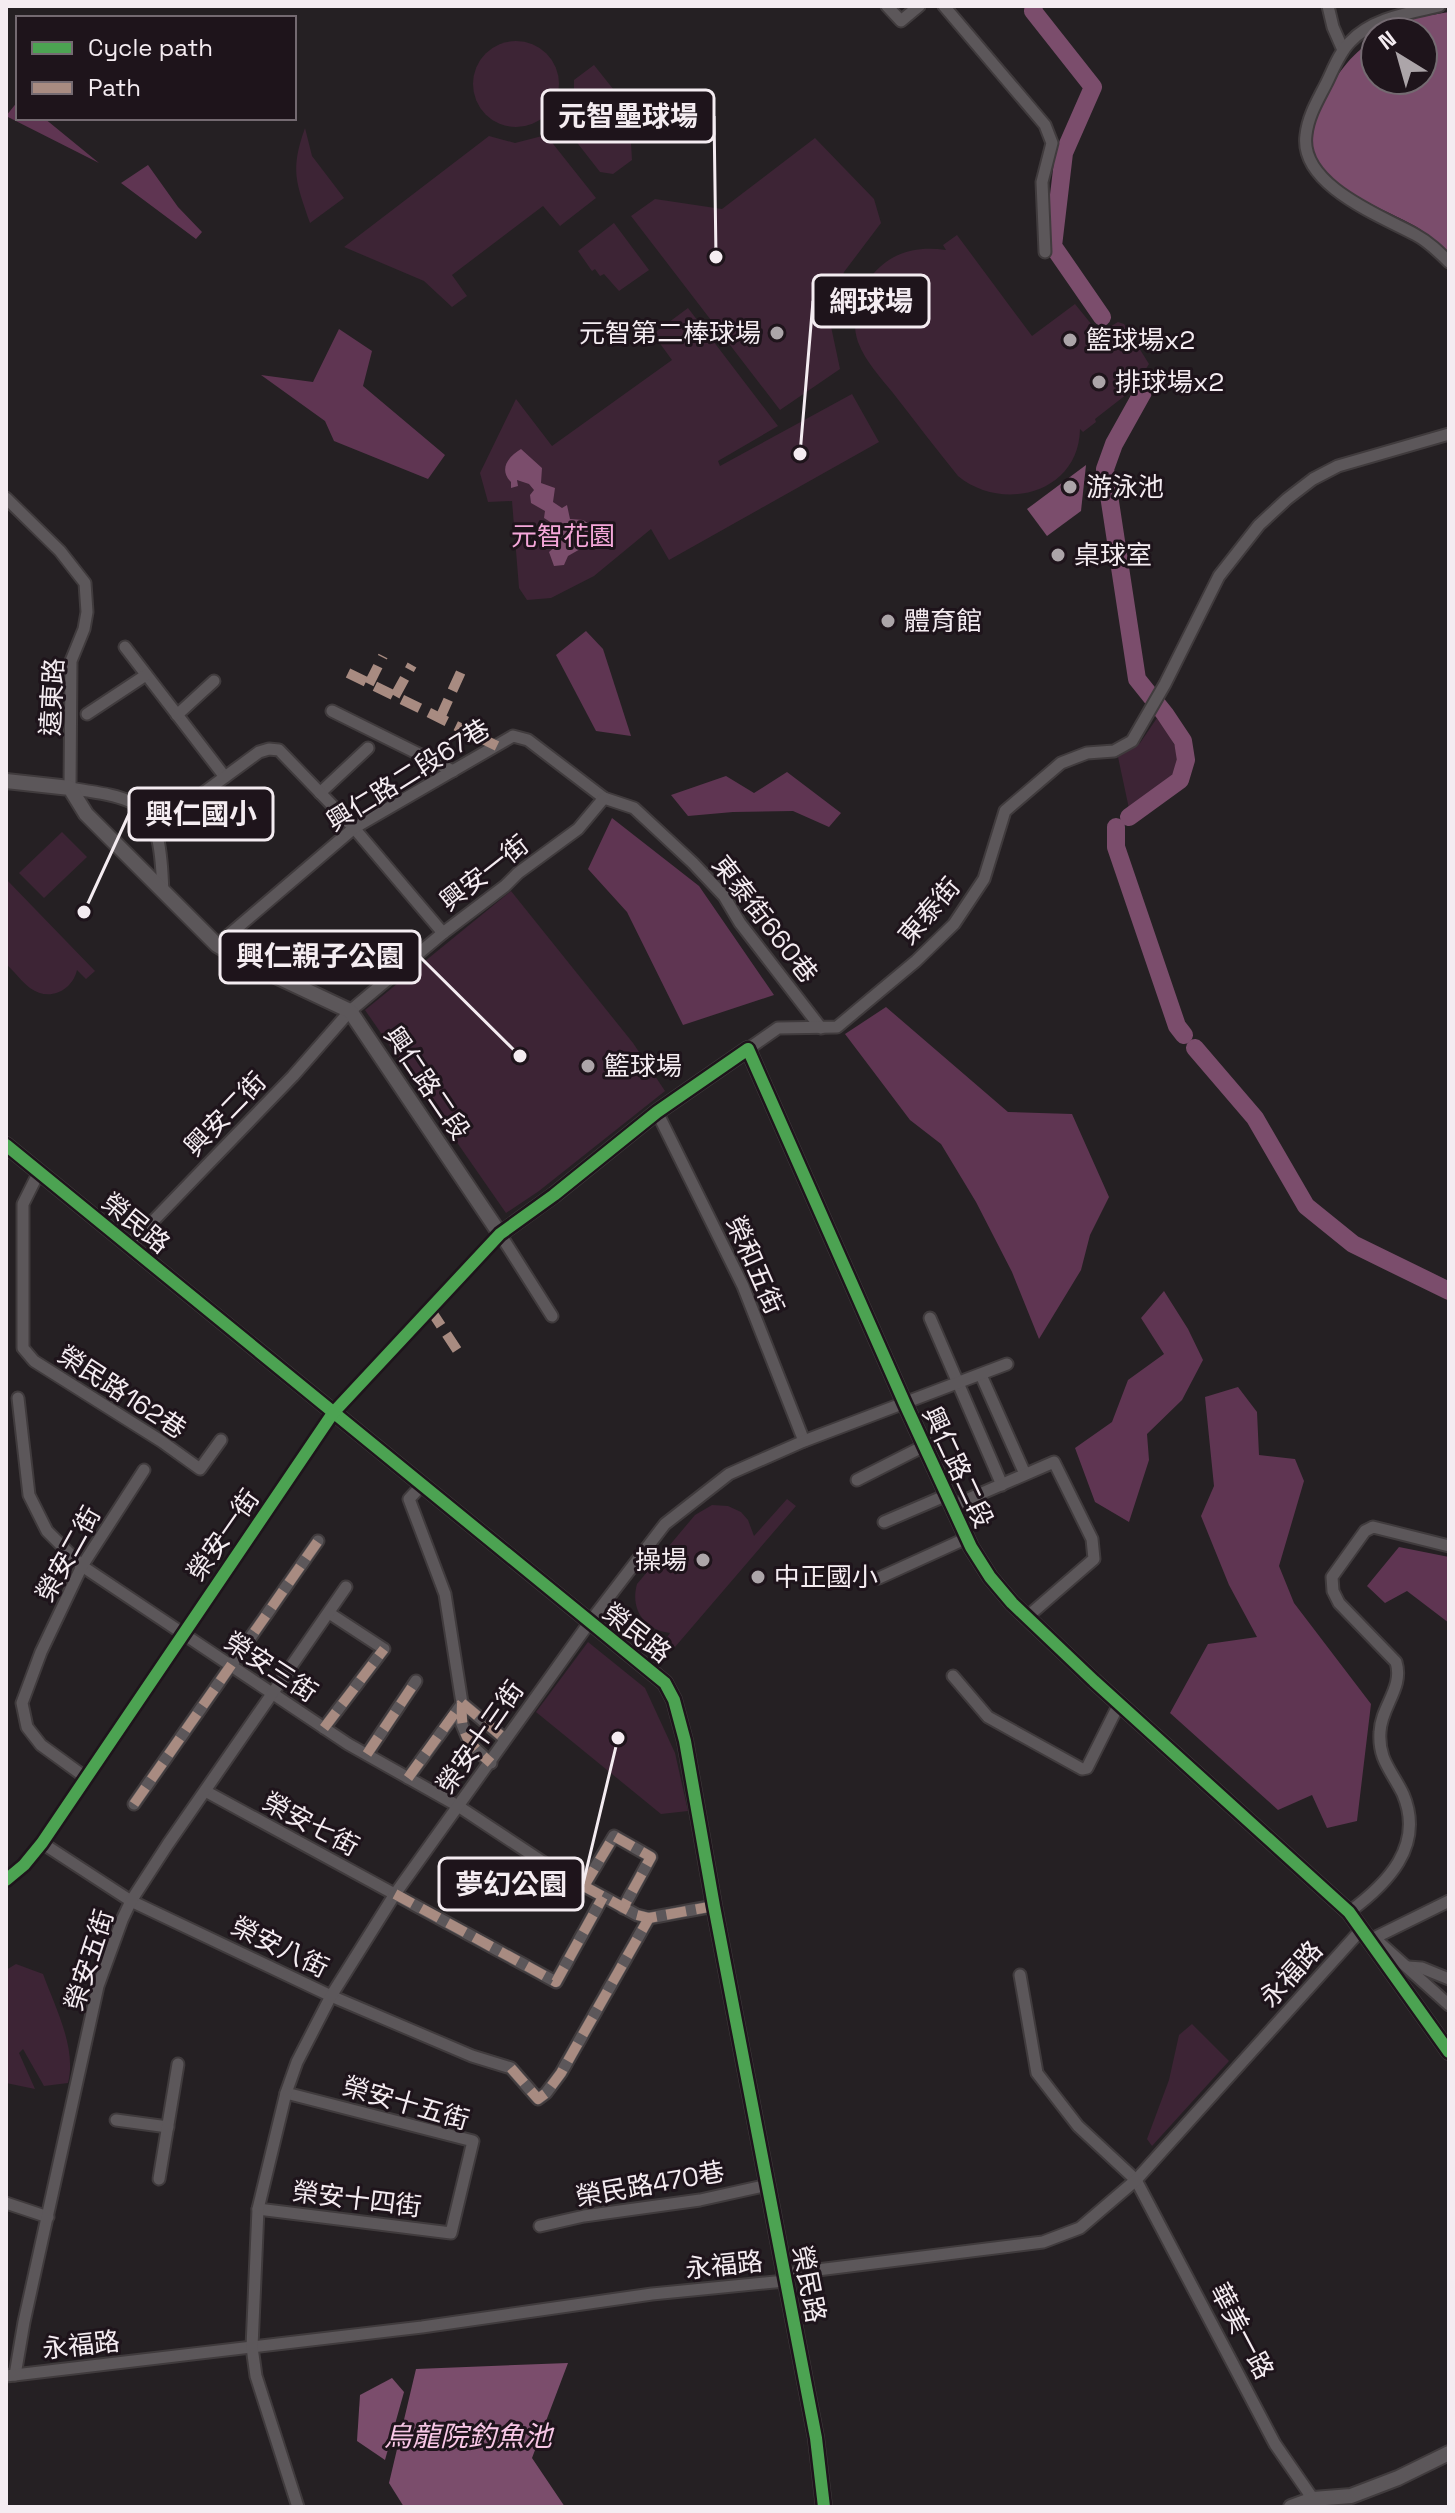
<svg xmlns="http://www.w3.org/2000/svg" width="1455" height="2513" viewBox="0 0 1455 2513" font-family="'Space Grotesk','Noto Sans TC',sans-serif">
  <style>
    .green { fill: #3d2435 }
    .forest { fill: #5f3552 }
    .water { fill: #7b4d6c }
    .lines { fill: none; stroke-linecap: round; stroke-linejoin: round }
    .river { stroke: #7b4d6c; stroke-width: 18 }
    .minor-casing { stroke: #403b3d; stroke-width: 15 }
    .tertiary-casing { stroke: #403b3d; stroke-width: 18 }
    .minor { stroke: #5c575a; stroke-width: 11 }
    .tertiary { stroke: #5c575a; stroke-width: 14 }
    .quiet { stroke: #a88b81; stroke-width: 10; stroke-dasharray: 20 10; stroke-linecap: butt }
    .cycleway-casing { stroke: #1e141b; stroke-width: 17 }
    .cycleway { stroke: #4ca352; stroke-width: 12 }
    .poi-dot { fill: #aca5a9; stroke: #1e141b; stroke-width: 3 }
    .labels { text-anchor: middle; stroke-width: 6; stroke-linejoin: round; paint-order: stroke }
    .poi-label { font-size: 26px; fill: #f4ecf1; stroke: #1e141b; text-anchor: start }
    .park-label { font-size: 26px; fill: #f5a7da; stroke: #1e141b }
    .street-label { font-size: 26px; fill: #f4ecf1; stroke: #1e141b }
    .water-label { font-size: 28px; font-style: italic; fill: #f8c7e6; stroke: #1e141b }
    .leader { fill: none; stroke: #f4ecf1; stroke-width: 3 }
    .callout-dot { fill: #f4ecf1; stroke: #1e141b; stroke-width: 3 }
    .callout { fill: #1e141b; stroke: #f4ecf1; stroke-width: 3 }
    .callout-label { font-size: 28px; text-anchor: middle; font-weight: bold; fill: #f4ecf1 }
  </style>
  <rect width="100%" height="100%" fill="#252023"/>
  <g class="green">
    <circle cx="516" cy="84" r="43"/>
    <polygon points="594,65 629,109 632,160 613,174 600,172 561,122 574,89 574,80"/>
    <path d="M305,128L312,156L344,198L310,223C296,182 290,170 305,128Z"/>
    <polygon points="546,135 596,198 560,226 543,206 452,275 467,296 452,307 424,281 344,247 489,136 515,143"/>
    <polygon points="815,138 874,199 881,223 844,272 829,317 840,369 780,410 631,216 655,199 722,209"/>
    <polygon points="614,223 649,270 619,291 604,274 600,276 595,269 592,271 578,251"/>
    <path d="M957,235L1032,336L1075,304L1105,341L1103,336L1108,328L1118,322L1124,324L1149,364L1142,375L1129,377L1136,387L1095,419L1096,422L1083,432L1080,429C1079,493 1003,513 958,476C936,449 915,421 893,393C881,378 865,361 858,342C850,319 858,291 874,273C894,251 918,246 946,250L943,245Z"/>
    <polygon points="688,308 778,426 718,461 720,466 852,394 879,442 669,560 651,529 594,576 551,598 527,600 519,588 512,501 488,502 480,473 516,399 552,446 672,360 653,334"/>
    <polygon points="1159,715 1184,764 1157,799 1131,818 1118,757 1140,743"/>
    <polygon points="62,832 87,857 44,898 19,873"/>
    <path d="M6,879L95,971L86,979L77,970C72,991 49,1002 30,988C21,981 14,971 6,964Z"/>
    <polygon points="511,891 633,1043 665,1091 539,1191 506,1213 365,1010"/>
    <path d="M787,1499L796,1506L675,1647L666,1639L670,1633C644,1630 630,1609 637,1584L695,1515L712,1505L728,1506L741,1512L748,1520L754,1536Z"/>
    <polygon points="588,1642 645,1688 675,1753 688,1811 661,1814 536,1712"/>
    <path d="M16,1964L43,1974C55,2007 77,2048 68,2083L44,2086L23,2049L19,2053L35,2089L6,2083V1970Z"/>
    <polygon points="1192,2024 1229,2061 1152,2146 1147,2139 1169,2080 1179,2035"/>
  </g>
  <g class="forest">
    <polygon points="18,101 18,118 44,118 99,163 6,116"/>
    <polygon points="148,165 178,207 202,232 196,239 121,183"/>
    <polygon points="339,329 372,351 363,386 445,455 428,479 334,441 325,421 261,375 313,382"/>
    <polygon points="586,631 603,649 631,736 596,731 556,655"/>
    <polygon points="787,772 841,813 829,827 793,811 733,812 688,816 671,795 726,776 754,793"/>
    <polygon points="612,818 699,886 774,995 683,1025 627,912 588,869"/>
    <polygon points="886,1007 1008,1112 1072,1114 1109,1197 1090,1235 1081,1270 1039,1339 1012,1272 976,1202 941,1144 910,1120 845,1034"/>
    <polygon points="1164,1291 1188,1329 1203,1360 1182,1400 1147,1434 1149,1460 1129,1522 1095,1502 1075,1448 1112,1422 1128,1380 1164,1354 1141,1318"/>
    <polygon points="1238,1387 1257,1412 1259,1455 1295,1459 1304,1481 1279,1566 1294,1603 1371,1704 1357,1821 1327,1828 1312,1795 1278,1810 1170,1713 1208,1644 1257,1637 1229,1585 1201,1516 1214,1486 1205,1397"/>
    <polygon points="1399,1547 1449,1557 1449,1623 1407,1591 1385,1603 1367,1586"/>
  </g>
  <g class="water">
    <path d="M1449,12V253C1438,244 1428,234 1415,226C1387,210 1328,189 1313,159C1305,143 1314,120 1321,105C1333,79 1350,54 1375,39V80H1423V32H1389L1414,18Z"/>
    <path d="M521,449L542,468L541,483L555,488L553,502L562,508L567,505L570,519L583,520L594,527L592,533L579,542L582,548L568,556L564,565L554,566L549,552L556,546L563,530L544,518L545,511L531,503L530,495L534,490L529,484L517,480L518,486L511,488V482C498,469 509,456 521,449Z"/>
    <polygon points="1086,465 1081,511 1047,536 1027,509"/>
    <polygon points="568,2363 532,2458 565,2507 404,2507 389,2483 416,2369"/>
    <polygon points="392,2378 404,2392 385,2460 357,2441 360,2395"/>
  </g>
  <g class="lines">
    <g class="river">
      <polyline points="1034,6 1033,11 1093,87 1064,153 1053,246 1102,317"/>
      <polyline points="1129,817 1180,780 1186,760 1183,741 1165,714 1137,679 1105,469 1114,444 1143,392"/>
      <polyline points="1116,827 1116,847 1177,1026 1184,1035"/>
      <polyline points="1195,1048 1255,1118 1306,1206 1353,1244 1449,1291"/>
    </g>
    <g class="minor-casing">
      <g id="minor">
        <polyline points="887,6 901,21 919,6"/>
        <polyline points="944,6 1045,125 1052,143 1042,182 1045,252"/>
        <polyline points="1328,6 1333,27 1343,50"/>
        <path d="M1439,6C1409,13 1372,18 1350,42C1339,53 1333,70 1326,84C1318,100 1308,116 1306,135C1299,185 1381,216 1416,235C1429,242 1439,252 1449,262"/>
        <path d="M6,498L60,551L85,583L87,612L84,629L71,661L70,788C89,792 113,793 131,802C163,818 161,861 163,892"/>
        <polyline points="125,647 225,777"/>
        <polyline points="332,711 453,771"/>
        <polyline points="87,714 146,675"/>
        <polyline points="177,715 214,681"/>
        <polyline points="320,793 368,748"/>
        <polyline points="149,818 184,807 259,752 269,749 279,750 354,828 443,933"/>
        <polyline points="217,945 354,828 513,736 528,740 604,798 634,808 693,863 724,896 740,923 821,1028"/>
        <polyline points="748,1049 778,1028 837,1027 916,961 954,924 984,879 1005,811 1061,763 1087,753 1114,751 1132,741 1165,684 1219,576 1259,525 1287,499 1313,479 1338,466 1449,434"/>
        <polyline points="657,1112 743,1286 804,1441"/>
        <polyline points="39,1172 23,1204 23,1348 34,1361 161,1441 200,1469 221,1440"/>
        <polyline points="129,1246 293,1076 350,1011 443,933 505,886 518,873 578,829 604,798"/>
        <polyline points="930,1318 1002,1485"/>
        <polyline points="981,1375 1025,1474"/>
        <polyline points="18,1398 29,1495 47,1531 82,1566 348,1744 458,1806 558,1872 637,1915 649,1918 714,1906"/>
        <polyline points="857,1480 924,1446"/>
        <polyline points="421,1486 409,1499 445,1594 462,1703 461,1722 470,1744 491,1763"/>
        <polyline points="952,1506 1054,1462 1092,1539 1094,1559 1027,1617"/>
        <polyline points="884,1522 947,1495"/>
        <polyline points="879,1578 967,1538"/>
        <polyline points="953,1676 988,1717 1082,1769 1087,1768 1119,1704"/>
        <polyline points="462,1703 505,1739"/>
        <polyline points="324,1728 384,1649 329,1613"/>
        <polyline points="367,1754 416,1681"/>
        <polyline points="85,1777 41,1745 27,1727 22,1703 41,1652 82,1566 144,1470"/>
        <polyline points="408,1778 462,1704"/>
        <polyline points="207,1792 556,1982 603,1897"/>
        <polyline points="134,1804 318,1541"/>
        <polyline points="42,1843 131,1901 331,1996 472,2056 511,2068 538,2099 546,2093 561,2073 649,1918"/>
        <polyline points="6,1880 24,1865 42,1843 333,1413 500,1234 552,1316"/>
        <polyline points="584,1886 614,1836 651,1857 623,1908"/>
        <path d="M1349,1912C1387,1884 1425,1846 1403,1794C1392,1771 1378,1760 1380,1732C1381,1706 1404,1688 1396,1662L1339,1603L1333,1591L1332,1577L1365,1531L1373,1527L1449,1546"/>
        <polyline points="1372,1939 1449,1901"/>
        <polyline points="1408,1967 1422,1968 1449,1979"/>
        <polyline points="1020,1975 1037,2073 1078,2126 1136,2180 1275,2444 1313,2499"/>
        <polyline points="116,2120 168,2127"/>
        <polyline points="159,2179 178,2064"/>
        <polyline points="6,2203 48,2217"/>
        <polyline points="258,2209 451,2233 473,2141 286,2093"/>
        <polyline points="540,2226 584,2216 700,2200 768,2185"/>
        <polyline points="15,2375 24,2322 98,1986 122,1920 131,1901 168,1844 346,1587"/>
        <polyline points="6,2376 422,2327 652,2294 785,2281 785,2274 1043,2242 1080,2228 1136,2180 1360,1931 1380,1943 1449,2005"/>
        <polyline points="298,2507 256,2376 252,2347 258,2209 286,2093 297,2062 331,1996 395,1894 589,1623 665,1524 729,1474 804,1441 1007,1364"/>
      </g>
    </g>
    <g class="tertiary-casing">
      <g id="tertiary">
        <polyline points="6,781 70,788 86,814 217,945 244,961 350,1011 500,1234 554,1195 657,1112 748,1049 905,1404 971,1547 990,1577 1012,1603 1094,1681 1349,1912 1449,2052"/>
        <polyline points="6,1145 665,1683 674,1700 685,1741 714,1906 816,2438 824,2507"/>
        <polyline points="1291,2507 1313,2499 1351,2496 1398,2478 1449,2453"/>
      </g>
    </g>
    <use href="#minor" class="minor"/>
    <use href="#tertiary" class="tertiary"/>
    <g class="quiet">
      <polyline points="348,673 497,746"/>
      <polyline points="369,684 383,656"/>
      <polyline points="395,696 412,665"/>
      <polyline points="440,718 464,665"/>
      <polyline points="430,1309 457,1350"/>
      <path d="M462,1703C460,1734 468,1743 491,1763"/>
      <polyline points="462,1703 505,1739"/>
      <polyline points="324,1728 384,1649"/>
      <polyline points="367,1754 416,1681"/>
      <polyline points="408,1778 462,1703"/>
      <polyline points="134,1804 318,1541"/>
      <polyline points="558,1872 637,1915 649,1918 714,1906"/>
      <polyline points="584,1886 614,1836 651,1857 623,1908"/>
      <polyline points="395,1894 556,1982 603,1897"/>
      <polyline points="511,2068 538,2099 546,2093 561,2073 649,1918"/>
    </g>
    <g class="cycleway-casing">
      <g id="cycleway">
        <polyline points="6,1145 665,1683 674,1700 685,1741 714,1906 816,2438 824,2507"/>
        <polyline points="6,1880 24,1865 42,1843 333,1413 500,1234 554,1195 657,1112 748,1049 905,1404 971,1547 990,1577 1012,1603 1094,1681 1349,1912 1449,2052"/>
      </g>
    </g>
    <use href="#cycleway" class="cycleway"/>
  </g>
  <g class="poi-dot">
    <circle cx="777" cy="333" r="8"/>
    <circle cx="1070" cy="340" r="8"/>
    <circle cx="1099" cy="382" r="8"/>
    <circle cx="1070" cy="487" r="8"/>
    <circle cx="1058" cy="555" r="8"/>
    <circle cx="888" cy="621" r="8"/>
    <circle cx="588" cy="1066" r="8"/>
    <circle cx="703" cy="1560" r="8"/>
    <circle cx="758" cy="1577" r="8"/>
  </g>
  <g class="labels">
    <g class="poi-label">
      <text x="761" y="342" text-anchor="end">元智第二棒球場</text>
      <text x="1086" y="349">籃球場x2</text>
      <text x="1115" y="391">排球場x2</text>
      <text x="1086" y="496">游泳池</text>
      <text x="1074" y="564">桌球室</text>
      <text x="904" y="630">體育館</text>
      <text x="604" y="1075">籃球場</text>
      <text x="687" y="1569" text-anchor="end">操場</text>
      <text x="774" y="1586">中正國小</text>
    </g>
    <g class="park-label">
      <text x="563" y="545">元智花園</text>
    </g>
    <g class="street-label">
      <text transform="translate(52 697) rotate(-87)" y="9">遠東路</text>
      <text transform="translate(408 775) rotate(-32)" y="9">興仁路二段67巷</text>
      <text transform="translate(484 873) rotate(-38)" y="9">興安一街</text>
      <text transform="translate(929 911) rotate(-49)" y="9">東泰街</text>
      <text transform="translate(765 919) rotate(52)" y="9">東泰街660巷</text>
      <text transform="translate(427 1083) rotate(56)" y="9">興仁路二段</text>
      <text transform="translate(225 1114) rotate(-46)" y="9">興安二街</text>
      <text transform="translate(136 1223) rotate(39)" y="9">榮民路</text>
      <text transform="translate(755 1265) rotate(66)" y="9">榮和五街</text>
      <text transform="translate(122 1392) rotate(33)" y="9">榮民路162巷</text>
      <text transform="translate(958 1467) rotate(65)" y="9">興仁路二段</text>
      <text transform="translate(223 1535) rotate(-55)" y="9">榮安一街</text>
      <text transform="translate(68 1554) rotate(-61)" y="9">榮安二街</text>
      <text transform="translate(637 1633) rotate(38)" y="9">榮民路</text>
      <text transform="translate(271 1667) rotate(33)" y="9">榮安三街</text>
      <text transform="translate(480 1737) rotate(-55)" y="9">榮安十三街</text>
      <text transform="translate(311 1824) rotate(28)" y="9">榮安七街</text>
      <text transform="translate(280 1947) rotate(26)" y="9">榮安八街</text>
      <text transform="translate(89 1960) rotate(-72)" y="9">榮安五街</text>
      <text transform="translate(1291 1974) rotate(-48)" y="9">永福路</text>
      <text transform="translate(406 2103) rotate(16)" y="9">榮安十五街</text>
      <text transform="translate(650 2184) rotate(-10)" y="9">榮民路470巷</text>
      <text transform="translate(357 2199) rotate(7)" y="9">榮安十四街</text>
      <text transform="translate(724 2265) rotate(-6)" y="9">永福路</text>
      <text transform="translate(809 2284) rotate(79)" y="9">榮民路</text>
      <text transform="translate(1242 2331) rotate(62)" y="9">華美一路</text>
      <text transform="translate(81 2345) rotate(-6)" y="9">永福路</text>
    </g>
    <g class="water-label">
      <text x="468" y="2446">烏龍院釣魚池</text>
    </g>
  </g>
  <path class="leader" d="M716 257L714 116M800 454L813 301M84 912L129 814M520 1056L420 957M618 1738L583 1884"/>
  <g class="callout-dot">
    <circle cx="716" cy="257" r="8"/>
    <circle cx="800" cy="454" r="8"/>
    <circle cx="84" cy="912" r="8"/>
    <circle cx="520" cy="1056" r="8"/>
    <circle cx="618" cy="1738" r="8"/>
  </g>
  <g class="callout">
    <rect x="542" y="90" width="172" height="52" rx="8"/>
    <rect x="813" y="275" width="116" height="52" rx="8"/>
    <rect x="129" y="788" width="144" height="52" rx="8"/>
    <rect x="220" y="931" width="200" height="52" rx="8"/>
    <rect x="439" y="1858" width="144" height="52" rx="8"/>
  </g>
  <g class="callout-label">
    <text x="628" y="126">元智壘球場</text>
    <text x="871" y="311">網球場</text>
    <text x="201" y="824">興仁國小</text>
    <text x="320" y="966">興仁親子公園</text>
    <text x="511" y="1894">夢幻公園</text>
  </g>
  <rect width="1455" height="2513" fill="none" stroke="#f4ecf1" stroke-width="16"/>
  <rect x="16" y="16" width="280" height="104" fill="#1e141b" stroke="#746a71" stroke-width="2"/>
  <rect x="32" y="42" width="40" height="12" fill="#4ca352" stroke="#746a71" stroke-width="2"/>
  <text x="88" y="56" font-size="24" fill="#f4ecf1">Cycle path</text>
  <rect x="32" y="82" width="40" height="12" fill="#a88b81" stroke="#746a71" stroke-width="2"/>
  <text x="88" y="96" font-size="24" fill="#f4ecf1">Path</text>
  <g transform="translate(1399 56) rotate(323)"><circle r="38" fill="#1e141b" stroke="#746a71" stroke-width="2"/>
  <path d="M0-6L14 30L0 20L-14 30Z" fill="#aca5a9"/>
  <text y="-12" font-size="22" font-weight="bold" text-anchor="middle" fill="#f4ecf1">N</text>
  </g>
</svg>
